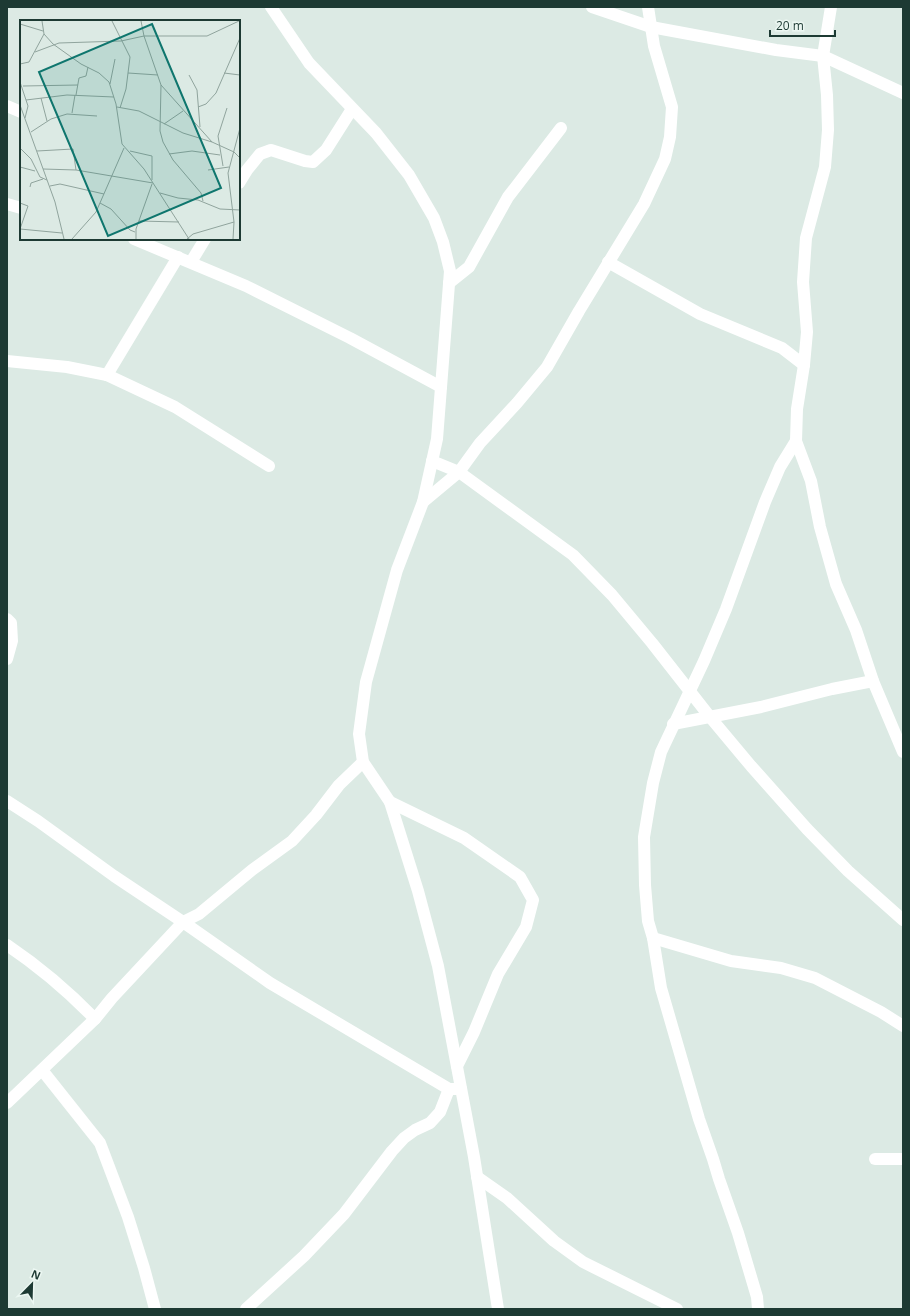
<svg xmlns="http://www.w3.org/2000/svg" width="910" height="1316" viewBox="0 0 910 1316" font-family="'Open Sans',sans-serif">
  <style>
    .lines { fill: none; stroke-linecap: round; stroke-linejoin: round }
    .street { stroke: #fff; stroke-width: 12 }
    .inset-road { fill: none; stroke: #90a49d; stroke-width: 1 }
    .view { fill: #0f766e; fill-opacity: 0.15; stroke: #0f766e; stroke-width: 2 }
    .inset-edge { fill: none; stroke: #1d3a33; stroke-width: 2 }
  </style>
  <rect width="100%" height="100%" fill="#dceae4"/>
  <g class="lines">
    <g class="street">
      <polyline points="271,7 309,63 376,133 409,175 434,218 443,242 450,271 437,439 423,502 397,570 366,682 359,734 363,762 390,802 418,891 438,966 474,1157 498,1309"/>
      <polyline points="592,7 651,27 776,50 823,56 903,93"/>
      <polyline points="831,7 823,56 827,95 828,130 825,167 806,238 803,282 807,332 804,365 797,409 796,441 811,481 820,527 836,584 856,630 873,681 903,752"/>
      <polyline points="7,106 21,112"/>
      <polyline points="239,183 247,170 260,154 271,150 305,161 313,162 326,150 352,109"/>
      <polyline points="7,204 21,208"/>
      <polyline points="134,239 246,286 350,338 441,387"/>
      <polyline points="191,262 205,239"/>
      <polyline points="608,262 700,314 782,348 804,365"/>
      <polyline points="449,283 469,267 508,197 561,128"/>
      <polyline points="7,361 67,367 107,375 175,407 269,466"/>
      <polyline points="107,375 178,257"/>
      <polyline points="432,461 459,472 573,555 612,595 652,643 710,717 751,766 807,829 848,871 903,920"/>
      <polyline points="423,502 459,472 480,443 517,403 547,367 579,311 644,204 665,159 670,137 672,107 654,46 648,7"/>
      <polyline points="7,619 11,623 12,641 7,659"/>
      <polyline points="673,724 761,707 832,689 873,681"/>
      <polyline points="7,801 38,821 114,876 183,922 270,983 449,1089 461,1089"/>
      <polyline points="390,802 464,838 520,877 533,900 526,927 498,974 474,1032 457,1066"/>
      <polyline points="653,938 731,961 781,968 815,978 881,1012 903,1026"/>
      <path d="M7,945C41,968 67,990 95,1019"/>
      <polyline points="42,1070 100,1143 128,1217 144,1268 155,1309"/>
      <polyline points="7,1103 95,1019 112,998 183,922 199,914 252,870 292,841 316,815 339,785 363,762"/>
      <polyline points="875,1159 903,1159"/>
      <polyline points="477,1177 507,1198 554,1241 583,1262 677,1309"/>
      <polyline points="246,1309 304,1256 344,1214 392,1151 404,1138 415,1130 430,1123 440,1112 449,1089"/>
      <polyline points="758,1309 757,1297 738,1233 719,1179 713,1159 699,1119 661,988 653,938 648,921 645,885 644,837 653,783 661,752 704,661 726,609 765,502 780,467 796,441"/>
    </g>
  </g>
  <g transform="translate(20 20)">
    <rect width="220" height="220" fill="#dceae4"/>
    <path class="inset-road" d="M22,1L24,14L33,24L61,44L79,53L89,62L96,84L102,124L124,149L169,219M92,1L110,37L106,69L100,88M121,1L124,16L141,65L192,122L214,132L220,138M0,4L23,11M15,32L39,23L101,21L124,16H187L219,1M0,44L9,42L24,14M108,53L138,55M204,53L220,55M169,55L177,70L180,107M0,62L8,86L5,98M90,64L95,39M141,65L140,111L143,122L153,140L181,173L183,181M3,66L58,65M56,75L59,58L66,56L68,47M21,78L27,101M6,80L47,75L94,77M0,85L35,182L44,219M97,87L119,91L163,113L192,122M178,87L186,84L196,73L220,18M52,93L55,75M144,104L163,91M11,112L31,99L47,94L77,96M0,128L11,139L20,157L27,160M17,131L53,129L56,150M110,131L132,136V160M149,134L172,131L200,135M203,146L198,116L207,88M0,147L15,151M23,149L56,150L133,163M188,150L209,147M30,166L40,164L84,174M10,167L11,163L23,159M140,173L158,178L178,180L200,189L220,190M0,183L8,186L0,209M80,183L91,189L110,210L115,212M119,201L159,202M0,209L42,213M52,219L76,192L104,128M116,219V209L132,164M167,219L173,214L214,202M213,219L214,202L208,153L220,108"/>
    <path class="view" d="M132,4L201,168L88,216L19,52Z"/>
    <rect width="220" height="220" class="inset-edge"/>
  </g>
  <rect width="910" height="1316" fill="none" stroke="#1d3a33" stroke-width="16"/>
  <g transform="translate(32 1284) rotate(23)" stroke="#ecf7f2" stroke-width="3" paint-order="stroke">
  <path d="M0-3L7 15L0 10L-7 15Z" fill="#1d3a33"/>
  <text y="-6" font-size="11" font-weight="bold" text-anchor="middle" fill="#1d3a33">N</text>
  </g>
  <path d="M770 30v6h65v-6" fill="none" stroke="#1d3a33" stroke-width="2"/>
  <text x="776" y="30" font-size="12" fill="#1d3a33" stroke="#ecf7f2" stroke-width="3" paint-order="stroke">20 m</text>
</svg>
